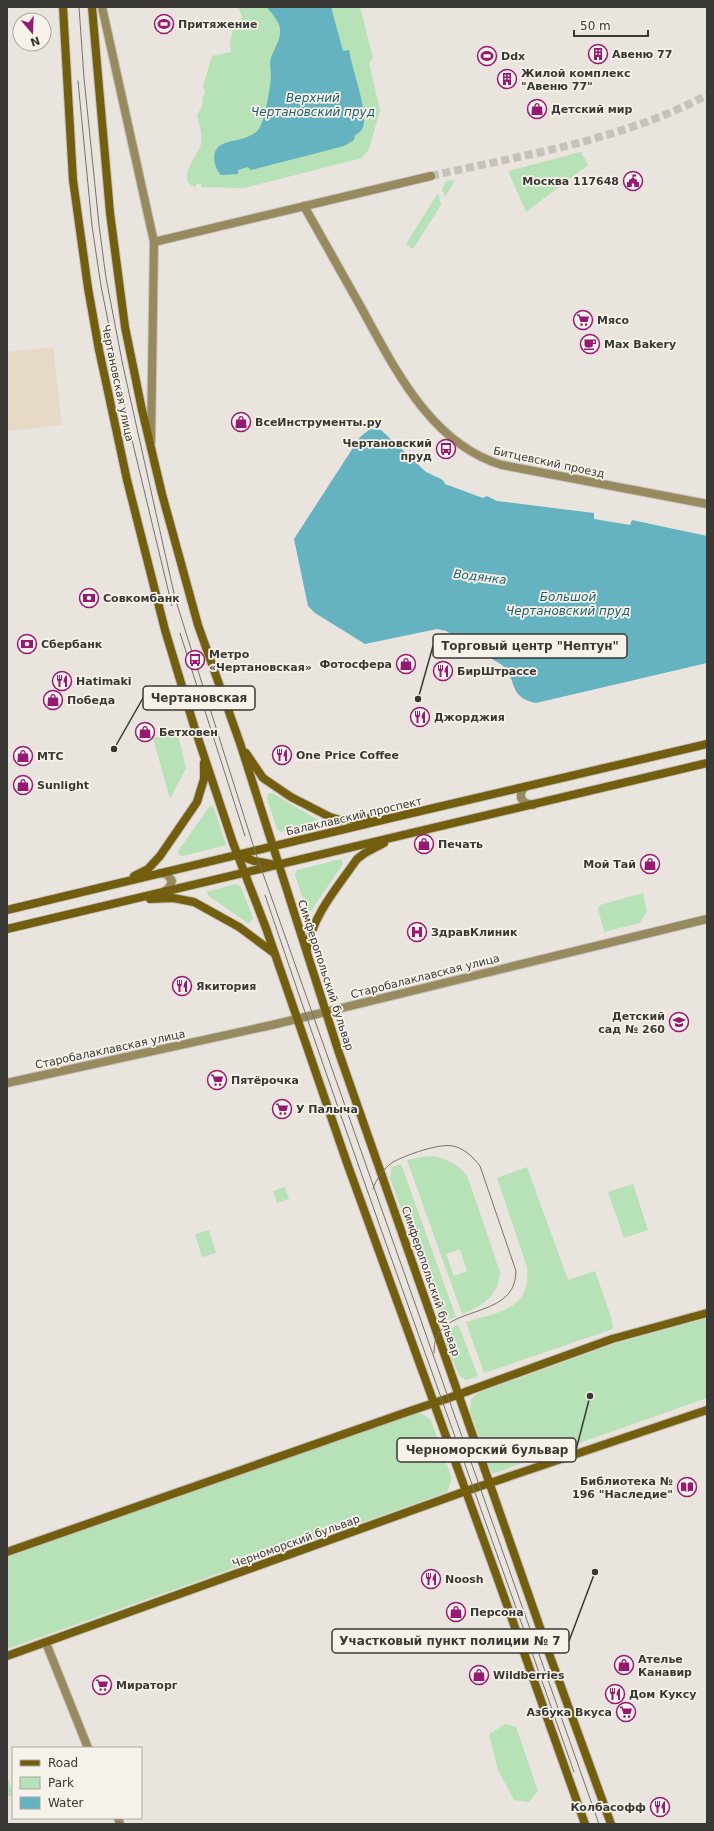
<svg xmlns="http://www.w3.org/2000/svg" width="714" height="1831" viewBox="0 0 714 1831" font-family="'DejaVu Sans',sans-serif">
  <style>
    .industrial { fill: #e6d9c6 }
    .green { fill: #b7e1b7; fill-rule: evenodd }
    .water { fill: #65b2c0 }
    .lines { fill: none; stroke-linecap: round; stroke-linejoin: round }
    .street-tunnel { stroke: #c6c2bb; stroke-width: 8; stroke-dasharray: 8 4; stroke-linecap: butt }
    .street-casing { stroke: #c6c2bb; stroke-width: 10 }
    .secondary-casing { stroke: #c6c2bb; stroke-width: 10 }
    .street { stroke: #978a5e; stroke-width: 8 }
    .secondary { stroke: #725e0e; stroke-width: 8 }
    .tram { stroke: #75726e; stroke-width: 1 }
    .labels { text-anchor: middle; stroke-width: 3.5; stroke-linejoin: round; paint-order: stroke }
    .poi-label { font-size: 11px; font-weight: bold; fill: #393835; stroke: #f6f2ea; text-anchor: start }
    .street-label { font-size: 11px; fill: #393835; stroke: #f6f2ea }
    .water-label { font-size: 12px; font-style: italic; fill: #1f5f6a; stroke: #f6f2ea }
    .leader { fill: none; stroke: #393835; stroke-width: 1.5 }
    .callout-dot { fill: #393835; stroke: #f6f2ea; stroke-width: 1.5 }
    .callout { fill: #f6f2ea; stroke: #393835; stroke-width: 1.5 }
    .callout-label { font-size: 12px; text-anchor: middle; font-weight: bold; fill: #393835 }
  </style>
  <rect width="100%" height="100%" fill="#e9e4dd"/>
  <polygon class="industrial" points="53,347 62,425 7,431 7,352"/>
  <g class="green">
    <path d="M238,7H360L373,58L369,63L380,110L369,149L362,158L244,188L201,187V184H197L195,187C174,179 199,156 201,144C203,134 199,125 197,116L203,103L202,97L205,94L203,86L212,56L231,52C229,43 232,32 235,22L241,20L242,16Z"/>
    <polygon points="581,152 588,165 526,212 508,171"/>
    <polygon points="455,180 445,197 442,189 446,181"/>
    <polygon points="438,193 441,205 413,249 406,244"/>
    <polygon points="177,731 186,768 170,799 153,738"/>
    <polygon points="269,793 272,793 318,820 318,823 281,832 277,829 267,798"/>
    <polygon points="210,806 214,808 226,845 183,856 179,855 178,851"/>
    <polygon points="341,859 343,864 311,911 307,911 295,875 297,870"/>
    <polygon points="235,884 241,887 253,918 249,924 209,896 206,892"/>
    <polygon points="643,893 647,911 640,923 604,932 598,908 600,905"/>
    <path d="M429,1156C445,1157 459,1164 468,1178L500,1272C499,1295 483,1306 462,1314L407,1160ZM460,1249L467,1271L454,1276L446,1254Z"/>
    <polygon points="401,1164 456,1317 442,1322 390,1178 392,1167"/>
    <path d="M527,1167L568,1280L595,1271L611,1317L613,1329L484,1373L466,1322C499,1312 532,1309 527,1267L497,1178Z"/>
    <polygon points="633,1184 648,1230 624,1238 608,1192"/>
    <polygon points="285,1187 289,1199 277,1203 273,1191"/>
    <polygon points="209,1230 216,1253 202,1257 195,1234"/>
    <polygon points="707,1318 707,1398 492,1474 470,1411 471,1400 476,1394 614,1344"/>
    <polygon points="458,1324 478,1376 466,1380 459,1375 446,1344 446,1338 448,1332"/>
    <polygon points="415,1412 424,1415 431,1420 452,1479 447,1492 7,1649 7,1557"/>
    <polygon points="505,1724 516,1727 538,1791 529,1802 514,1800 498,1770 489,1734"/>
    <polygon points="7,1777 13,1794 7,1797"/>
  </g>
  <g class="water">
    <path d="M267,7H331L343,51L349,50C352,69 366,106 364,123C363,129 360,133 355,135L354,140L344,146L251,170L248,167L238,170V174L221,175C215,169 212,157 216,150C223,138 247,143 258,130C265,122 270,89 271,77C271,72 270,67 270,62C272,51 281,41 280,30C280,22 272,14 267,7Z"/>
    <path d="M370,429L381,430L426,472L443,480L445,484L483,498L487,496L497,501L594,513V519L630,525L632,520L707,536V663L536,703C507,697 518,679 502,665L446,631L437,629L365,644L315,613L308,606L294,539L360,437Z"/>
  </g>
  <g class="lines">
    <path class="street-tunnel" d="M431,176C523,155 623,140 707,95"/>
    <g class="street-casing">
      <g id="street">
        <polyline points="102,7 154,242 151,442"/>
        <path d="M304,206C323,240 343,275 362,309C395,369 431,444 502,465L707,504"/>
        <polyline points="154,242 431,176"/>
        <polyline points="525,787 521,792 521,798 525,803 533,805"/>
        <polyline points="160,873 167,874 172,881 169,888 163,892"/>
        <polyline points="7,1083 272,1025 707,919"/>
        <polyline points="46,1643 88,1748"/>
        <polyline points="118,1818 120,1824"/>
      </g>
    </g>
    <g class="secondary-casing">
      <g id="secondary">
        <polyline points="63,7 73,180 88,288 99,350 127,480 165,630 194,726 233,843 266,928 347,1163 497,1577 585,1824"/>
        <polyline points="92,7 110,213 125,327 142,410 162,494 198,625 240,743 339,1053 551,1659 611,1824"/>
        <polyline points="246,753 263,778 291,797 330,817 340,820 372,818"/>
        <polyline points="238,855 254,861 271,864"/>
        <polyline points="134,876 148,869 160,856 197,802 204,779 204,763"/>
        <polyline points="150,899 173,898 194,902 239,927 274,953"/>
        <polyline points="7,910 391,818 707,744"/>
        <polyline points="7,929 707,763"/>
        <path d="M307,949C313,915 337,888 357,859L365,853L384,843"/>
        <polyline points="7,1552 410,1411 446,1399 612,1339 707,1313"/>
        <polyline points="7,1656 466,1491 707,1410"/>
      </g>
    </g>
    <use href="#street" class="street"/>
    <use href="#secondary" class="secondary"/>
    <g class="tram">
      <polyline points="79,7 84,78 99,225 106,278 123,366 175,598 255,851 599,1824"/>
      <polyline points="78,81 92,226 101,286 132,440 172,606"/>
      <polyline points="180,633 245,836"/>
      <path d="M265,895C364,1189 472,1480 574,1772"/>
      <path d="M373,1189C376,1179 384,1168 393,1162C406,1155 439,1143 453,1146C465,1149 472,1156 480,1166L516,1271C516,1325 431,1300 434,1353"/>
    </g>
  </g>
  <defs>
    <g id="stadium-ring" transform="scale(1)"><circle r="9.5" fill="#f6f2ea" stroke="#961a73" stroke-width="1.5"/><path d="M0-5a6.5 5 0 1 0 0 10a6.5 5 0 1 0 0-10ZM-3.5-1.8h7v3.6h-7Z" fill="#961a73"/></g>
    <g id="building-ring" transform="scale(1)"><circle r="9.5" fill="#f6f2ea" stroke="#961a73" stroke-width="1.5"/><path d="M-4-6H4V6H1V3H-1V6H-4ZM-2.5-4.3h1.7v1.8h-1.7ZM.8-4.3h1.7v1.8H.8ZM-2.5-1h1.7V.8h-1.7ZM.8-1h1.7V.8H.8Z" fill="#961a73"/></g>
    <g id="shop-ring" transform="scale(1)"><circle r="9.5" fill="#f6f2ea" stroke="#961a73" stroke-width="1.5"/><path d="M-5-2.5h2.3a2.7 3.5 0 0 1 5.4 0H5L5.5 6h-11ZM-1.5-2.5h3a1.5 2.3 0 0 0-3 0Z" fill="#961a73"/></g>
    <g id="civic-ring" transform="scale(1)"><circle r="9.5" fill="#f6f2ea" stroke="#961a73" stroke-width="1.5"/><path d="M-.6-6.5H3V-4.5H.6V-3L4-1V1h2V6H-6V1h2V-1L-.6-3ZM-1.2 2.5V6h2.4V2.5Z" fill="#961a73"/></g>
    <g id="supermarket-ring" transform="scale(1)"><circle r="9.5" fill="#f6f2ea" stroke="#961a73" stroke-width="1.5"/><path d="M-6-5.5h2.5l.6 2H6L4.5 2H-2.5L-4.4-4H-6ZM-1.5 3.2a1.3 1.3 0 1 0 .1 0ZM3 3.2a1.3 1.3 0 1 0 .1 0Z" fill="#961a73"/></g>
    <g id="cafe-ring" transform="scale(1)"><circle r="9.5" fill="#f6f2ea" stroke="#961a73" stroke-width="1.5"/><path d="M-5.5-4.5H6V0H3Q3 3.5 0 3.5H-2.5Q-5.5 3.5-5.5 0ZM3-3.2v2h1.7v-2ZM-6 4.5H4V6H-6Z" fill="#961a73"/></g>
    <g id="bus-ring" transform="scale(1)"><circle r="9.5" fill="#f6f2ea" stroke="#961a73" stroke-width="1.5"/><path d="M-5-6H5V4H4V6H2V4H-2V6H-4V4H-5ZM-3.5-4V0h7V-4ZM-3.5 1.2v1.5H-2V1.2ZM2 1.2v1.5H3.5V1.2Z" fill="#961a73"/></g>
    <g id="bank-ring" transform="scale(1)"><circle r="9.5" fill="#f6f2ea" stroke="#961a73" stroke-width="1.5"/><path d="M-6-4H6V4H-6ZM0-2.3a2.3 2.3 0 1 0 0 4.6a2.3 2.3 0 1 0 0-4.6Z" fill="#961a73"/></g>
    <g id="restaurant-ring" transform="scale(1)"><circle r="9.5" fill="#f6f2ea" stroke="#961a73" stroke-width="1.5"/><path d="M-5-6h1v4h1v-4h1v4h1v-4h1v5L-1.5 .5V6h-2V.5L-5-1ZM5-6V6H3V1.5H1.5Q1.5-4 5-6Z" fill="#961a73"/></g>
    <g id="hospital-ring" transform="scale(1)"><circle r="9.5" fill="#f6f2ea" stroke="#961a73" stroke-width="1.5"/><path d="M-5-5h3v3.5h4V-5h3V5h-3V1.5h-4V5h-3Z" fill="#961a73"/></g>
    <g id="school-ring" transform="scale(1)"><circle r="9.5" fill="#f6f2ea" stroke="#961a73" stroke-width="1.5"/><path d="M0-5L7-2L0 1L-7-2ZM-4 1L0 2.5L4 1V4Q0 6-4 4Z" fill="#961a73"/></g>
    <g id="library-ring" transform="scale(1)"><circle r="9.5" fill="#f6f2ea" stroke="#961a73" stroke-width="1.5"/><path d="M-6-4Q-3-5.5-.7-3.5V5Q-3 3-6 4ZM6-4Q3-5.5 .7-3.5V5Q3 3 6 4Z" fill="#961a73"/></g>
  </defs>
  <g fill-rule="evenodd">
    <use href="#stadium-ring" x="164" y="24"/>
    <use href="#building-ring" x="598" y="54"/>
    <use href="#stadium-ring" x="487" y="56"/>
    <use href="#building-ring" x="507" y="79"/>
    <use href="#shop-ring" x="537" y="109"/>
    <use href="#civic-ring" x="633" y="181"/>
    <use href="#supermarket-ring" x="583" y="320"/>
    <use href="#cafe-ring" x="590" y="344"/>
    <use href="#shop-ring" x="241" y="422"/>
    <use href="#bus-ring" x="446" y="449"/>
    <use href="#bank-ring" x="89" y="598"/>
    <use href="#bank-ring" x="27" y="644"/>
    <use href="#bus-ring" x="195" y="660"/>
    <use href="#shop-ring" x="406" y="664"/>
    <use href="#restaurant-ring" x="443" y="671"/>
    <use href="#restaurant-ring" x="62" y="681"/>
    <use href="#shop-ring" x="53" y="700"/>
    <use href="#restaurant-ring" x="420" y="717"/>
    <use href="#shop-ring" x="145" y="732"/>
    <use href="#restaurant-ring" x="282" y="755"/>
    <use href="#shop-ring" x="23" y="756"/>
    <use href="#shop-ring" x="23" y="785"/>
    <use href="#shop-ring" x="424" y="844"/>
    <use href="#shop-ring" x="650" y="864"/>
    <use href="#hospital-ring" x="417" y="932"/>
    <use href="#restaurant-ring" x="182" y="986"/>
    <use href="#school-ring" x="679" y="1022"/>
    <use href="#supermarket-ring" x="217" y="1080"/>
    <use href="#supermarket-ring" x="282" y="1109"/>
    <use href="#library-ring" x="687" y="1487"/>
    <use href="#restaurant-ring" x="431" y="1579"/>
    <use href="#shop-ring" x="456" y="1612"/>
    <use href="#shop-ring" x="624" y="1665"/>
    <use href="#shop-ring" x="479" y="1675"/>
    <use href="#supermarket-ring" x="102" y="1685"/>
    <use href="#restaurant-ring" x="615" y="1694"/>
    <use href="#supermarket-ring" x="626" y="1712"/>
    <use href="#restaurant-ring" x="660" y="1807"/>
  </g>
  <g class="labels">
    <g class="poi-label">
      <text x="178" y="28">Притяжение</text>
      <text x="612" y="58">Авеню 77</text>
      <text x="501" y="60">Ddx</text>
      <text x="521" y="77">Жилой комплекс<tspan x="521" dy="13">"Авеню 77"</tspan></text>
      <text x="551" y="113">Детский мир</text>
      <text x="619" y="185" text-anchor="end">Москва 117648</text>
      <text x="597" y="324">Мясо</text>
      <text x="604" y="348">Max Bakery</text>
      <text x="255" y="426">ВсеИнструменты.ру</text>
      <text x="432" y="447" text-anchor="end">Чертановский<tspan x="432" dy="13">пруд</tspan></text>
      <text x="103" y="602">Совкомбанк</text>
      <text x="41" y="648">Сбербанк</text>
      <text x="209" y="658">Метро<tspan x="209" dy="13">«Чертановская»</tspan></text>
      <text x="392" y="668" text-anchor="end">Фотосфера</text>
      <text x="457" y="675">БирШтрассе</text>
      <text x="76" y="685">Hatimaki</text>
      <text x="67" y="704">Победа</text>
      <text x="434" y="721">Джорджия</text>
      <text x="159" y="736">Бетховен</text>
      <text x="296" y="759">One Price Coffee</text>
      <text x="37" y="760">МТС</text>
      <text x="37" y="789">Sunlight</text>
      <text x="438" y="848">Печать</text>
      <text x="636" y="868" text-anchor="end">Мой Тай</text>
      <text x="431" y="936">ЗдравКлиник</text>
      <text x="196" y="990">Якитория</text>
      <text x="665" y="1020" text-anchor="end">Детский<tspan x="665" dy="13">сад № 260</tspan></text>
      <text x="231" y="1084">Пятёрочка</text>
      <text x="296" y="1113">У Палыча</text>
      <text x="673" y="1485" text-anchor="end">Библиотека №<tspan x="673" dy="13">196 "Наследие"</tspan></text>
      <text x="445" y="1583">Noosh</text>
      <text x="470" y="1616">Персона</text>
      <text x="638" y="1663">Ателье<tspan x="638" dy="13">Канавир</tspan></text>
      <text x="493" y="1679">Wildberries</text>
      <text x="116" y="1689">Мираторг</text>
      <text x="629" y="1698">Дом Куксу</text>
      <text x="612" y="1716" text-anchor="end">Азбука Вкуса</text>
      <text x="646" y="1811" text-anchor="end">Колбасофф</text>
    </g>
    <g class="street-label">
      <text transform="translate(118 383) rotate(78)" y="4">Чертановская улица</text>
      <text transform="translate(549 462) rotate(12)" y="4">Битцевский проезд</text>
      <text transform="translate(354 816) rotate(-13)" y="4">Балаклавский проспект</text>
      <text transform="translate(326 975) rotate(72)" y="4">Симферопольский бульвар</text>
      <text transform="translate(425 976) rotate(-14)" y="4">Старобалаклавская улица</text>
      <text transform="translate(110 1049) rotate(-12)" y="4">Старобалаклавская улица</text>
      <text transform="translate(431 1281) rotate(71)" y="4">Симферопольский бульвар</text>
      <text transform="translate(296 1541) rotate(-20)" y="4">Черноморский бульвар</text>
    </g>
    <g class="water-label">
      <text x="313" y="102">Верхний<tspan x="313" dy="14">Чертановский пруд</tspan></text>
      <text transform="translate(480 577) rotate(7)" y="4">Водянка</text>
      <text x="568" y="601">Большой<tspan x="568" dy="14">Чертановский пруд</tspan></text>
    </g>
  </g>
  <path class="leader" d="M418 699L433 646M114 749L143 698M590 1396L576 1450M595 1572L569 1641"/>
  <g class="callout-dot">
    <circle cx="418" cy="699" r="4"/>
    <circle cx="114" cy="749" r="4"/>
    <circle cx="590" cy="1396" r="4"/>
    <circle cx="595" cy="1572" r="4"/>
  </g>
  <g class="callout">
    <rect x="433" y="634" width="194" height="24" rx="4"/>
    <rect x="143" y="686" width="112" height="24" rx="4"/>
    <rect x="397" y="1438" width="179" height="24" rx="4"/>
    <rect x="332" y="1629" width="237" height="24" rx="4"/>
  </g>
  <g class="callout-label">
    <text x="530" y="650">Торговый центр "Нептун"</text>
    <text x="199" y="702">Чертановская</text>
    <text x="487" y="1454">Черноморский бульвар</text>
    <text x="450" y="1645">Участковый пункт полиции № 7</text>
  </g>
  <rect width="714" height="1831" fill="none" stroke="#393835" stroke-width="16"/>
  <rect x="12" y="1747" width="130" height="72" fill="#f6f2ea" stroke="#aaa8a2"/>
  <rect x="20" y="1760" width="20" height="6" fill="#725e0e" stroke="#aaa8a2"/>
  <text x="48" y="1767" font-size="12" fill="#393835">Road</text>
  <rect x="20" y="1777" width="20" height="12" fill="#b7e1b7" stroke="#aaa8a2"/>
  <text x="48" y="1787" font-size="12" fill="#393835">Park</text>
  <rect x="20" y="1797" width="20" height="12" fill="#65b2c0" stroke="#aaa8a2"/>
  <text x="48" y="1807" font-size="12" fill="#393835">Water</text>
  <g transform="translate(32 32) rotate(161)"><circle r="19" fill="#f6f2ea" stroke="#aaa8a2"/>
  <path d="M0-3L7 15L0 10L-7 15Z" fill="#961a73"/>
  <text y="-6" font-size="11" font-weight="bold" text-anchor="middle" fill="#393835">N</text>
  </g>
  <path d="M574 30v6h74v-6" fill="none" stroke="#393835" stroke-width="2"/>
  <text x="580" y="30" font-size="12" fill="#393835" stroke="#f6f2ea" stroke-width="3" paint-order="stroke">50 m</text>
</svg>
